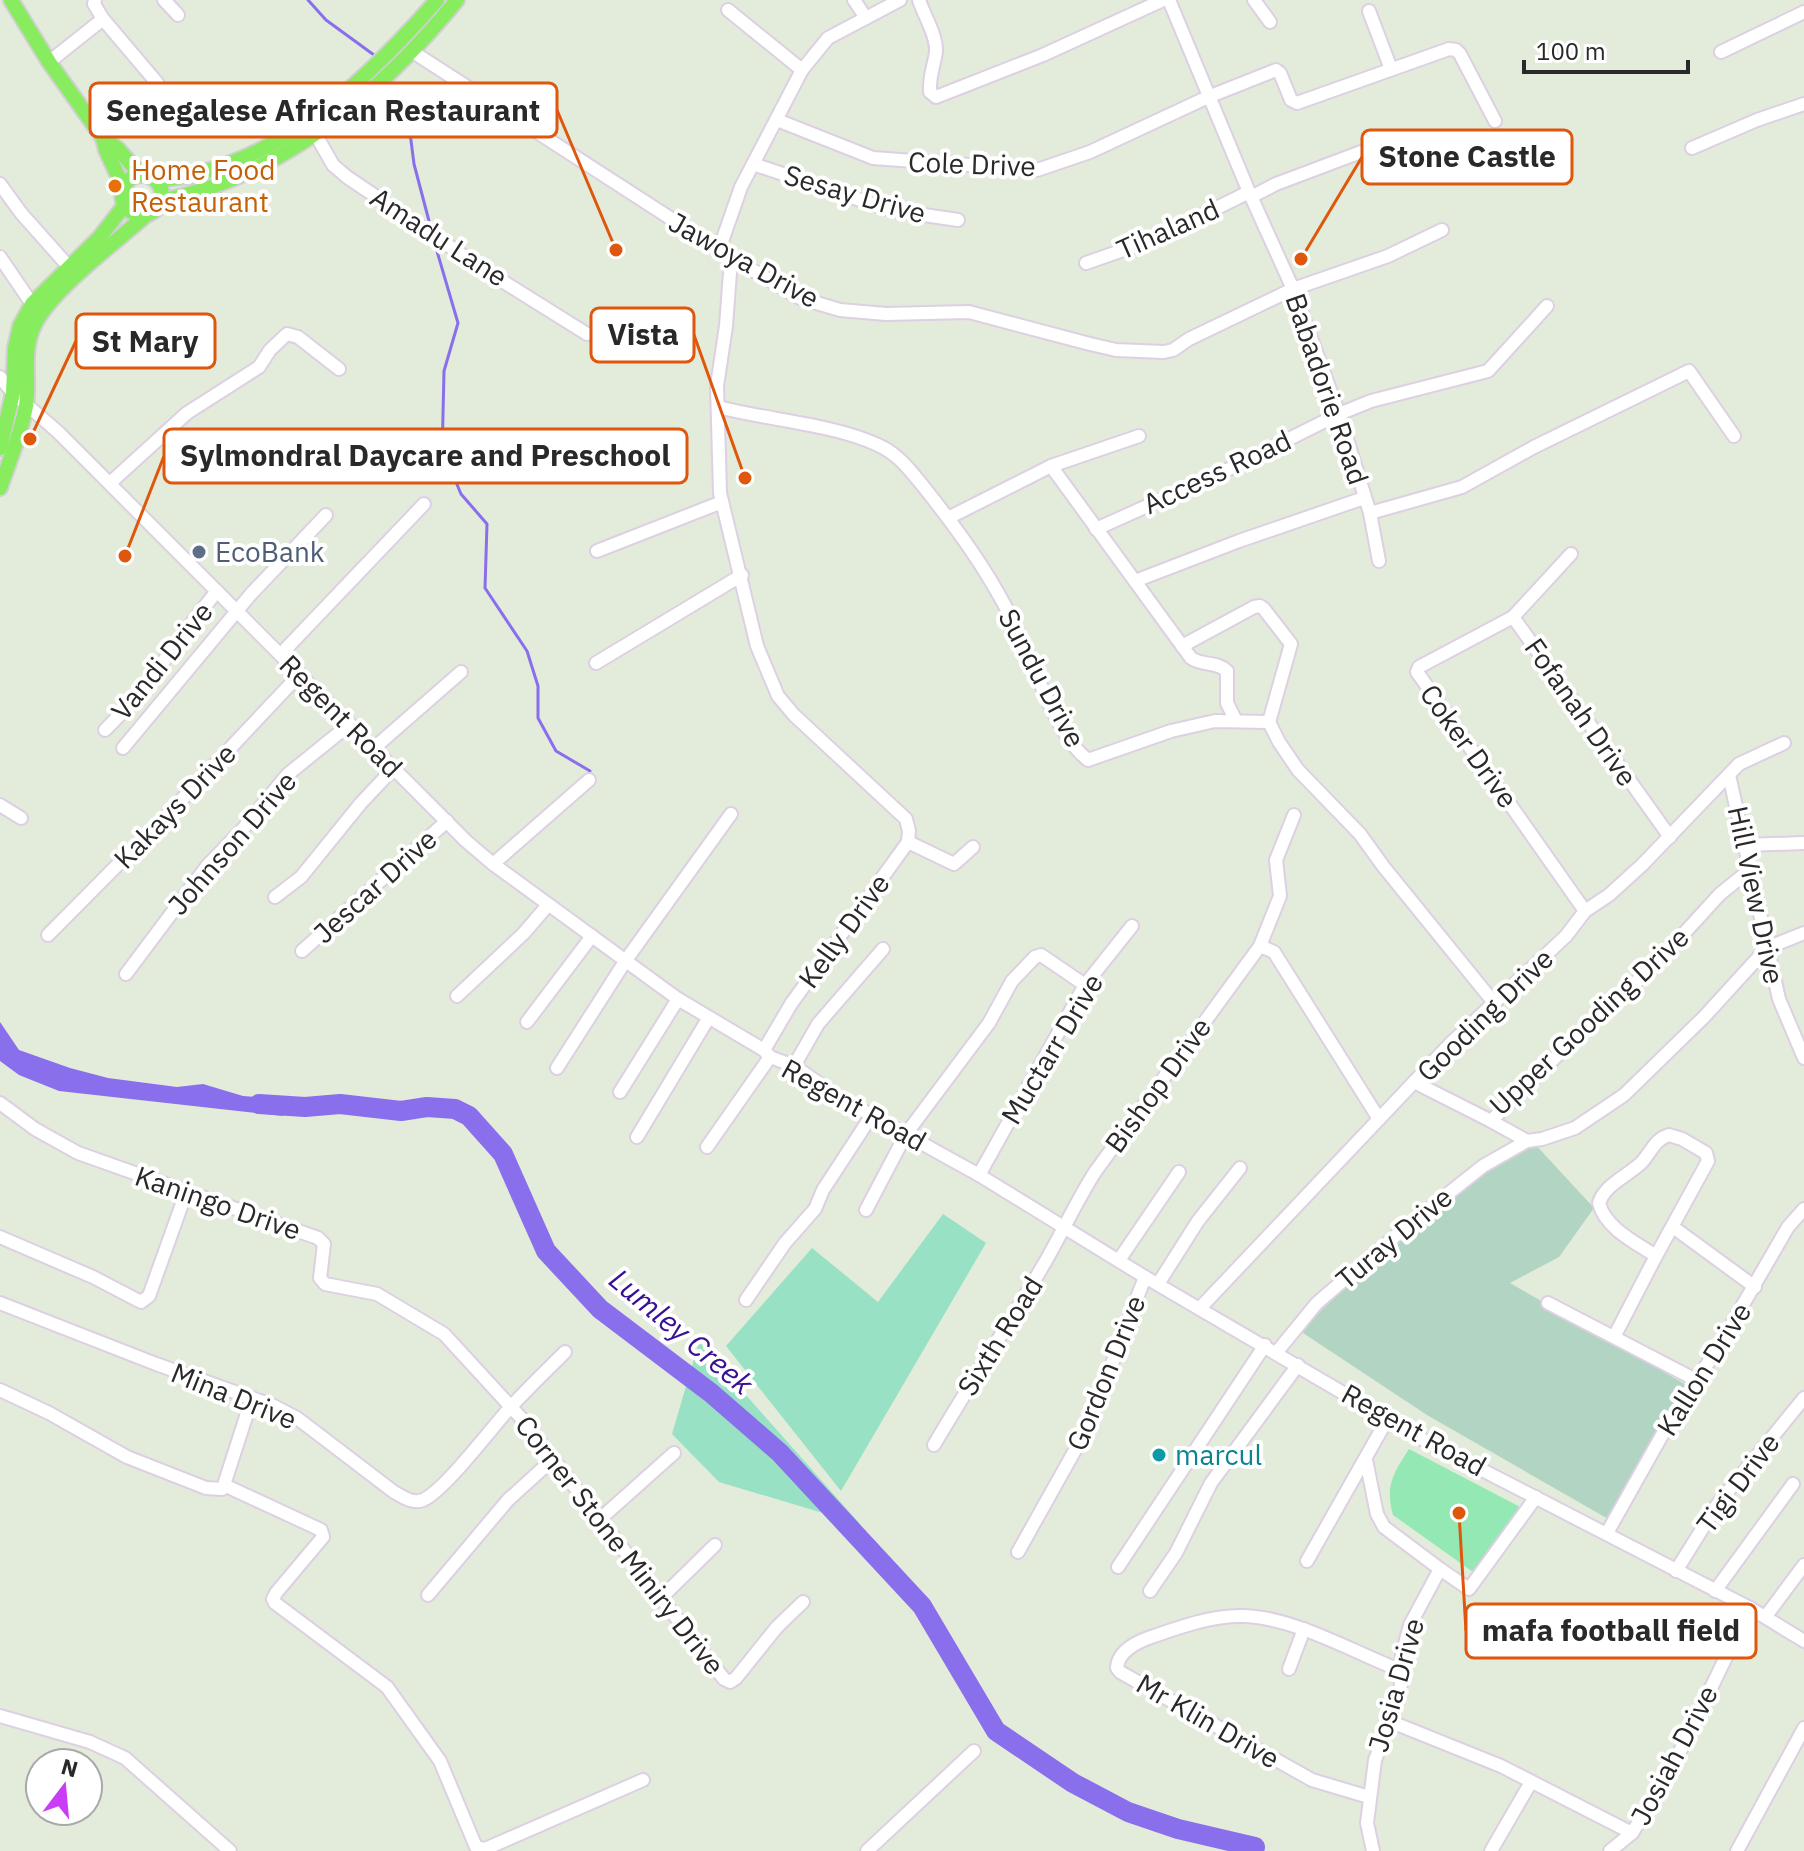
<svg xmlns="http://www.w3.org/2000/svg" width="1804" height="1851" viewBox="0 0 1804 1851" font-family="'IBM Plex Sans',sans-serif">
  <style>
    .green { fill: #98e1c4 }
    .cemetery { fill: #b2d4c2 }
    .pitch { fill: #94e8b3 }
    .water { fill: #8a6fec }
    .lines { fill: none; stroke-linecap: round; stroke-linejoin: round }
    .stream { stroke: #8a6fec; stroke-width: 3 }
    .river { stroke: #8a6fec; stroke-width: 20 }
    .minor-casing { stroke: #ddd0e2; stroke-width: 16 }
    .major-casing { stroke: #d0d0d0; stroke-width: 18 }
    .minor { stroke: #fff; stroke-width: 12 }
    .major { stroke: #87ed5e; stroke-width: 14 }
    .food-dot { fill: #e8710a; stroke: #fff; stroke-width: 3 }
    .service-dot { fill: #5c6f8a; stroke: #fff; stroke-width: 3 }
    .culture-dot { fill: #0f9aa8; stroke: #fff; stroke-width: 3 }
    .labels { text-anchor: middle; stroke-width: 8; stroke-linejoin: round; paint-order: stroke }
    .street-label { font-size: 28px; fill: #292929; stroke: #fff }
    .food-label { font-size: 28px; fill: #c56008; stroke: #fff; text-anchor: start }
    .service-label { font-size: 28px; fill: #4e5e75; stroke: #fff; text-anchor: start }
    .culture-label { font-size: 28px; fill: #0d838f; stroke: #fff; text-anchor: start }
    .water-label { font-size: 30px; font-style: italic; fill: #371096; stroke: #fff }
    .leader { fill: none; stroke: #de570d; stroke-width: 3 }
    .callout-dot { fill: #de570d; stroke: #fff; stroke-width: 3 }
    .callout { fill: #fff; stroke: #de570d; stroke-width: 3 }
    .callout-label { font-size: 30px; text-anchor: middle; font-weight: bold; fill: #292929 }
  </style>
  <rect width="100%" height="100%" fill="#e3ebdb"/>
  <g class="green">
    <polygon points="943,1214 986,1243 841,1491 726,1346 812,1248 878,1302"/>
    <polygon points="699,1342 860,1524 719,1482 672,1434"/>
  </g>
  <polygon class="cemetery" points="1533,1142 1594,1208 1559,1257 1510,1283 1688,1386 1610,1520 1427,1415 1300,1331 1373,1260 1480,1171"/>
  <path class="pitch" d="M1409,1449L1528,1511L1480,1577L1393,1515C1385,1485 1393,1474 1409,1449Z"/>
  <polygon class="water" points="0,1022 19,1050 70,1068 108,1078 177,1087 203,1084 243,1096 286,1099 283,1116 59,1091 19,1075 0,1061"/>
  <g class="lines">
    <g class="stream">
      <polyline points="308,0 326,20 374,55"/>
      <polyline points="404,86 414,164 429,221"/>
      <polyline points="434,241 458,323 444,371 442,457 448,463 461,494 487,524 485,588 527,651 538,686 538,718 556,751 590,771"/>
      <polyline points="1255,1847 1256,1851"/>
    </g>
    <polyline class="river" points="259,1104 305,1107 340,1104 401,1111 427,1107 455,1109 469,1116 503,1154 546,1251 600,1309 711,1393 780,1453 922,1606 996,1731 1073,1783 1128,1812 1178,1829 1255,1847"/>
    <g class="minor-casing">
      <g id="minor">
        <polyline points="95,0 94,4 103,19"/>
        <polyline points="164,0 178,15"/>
        <polyline points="854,0 866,18"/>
        <path d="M919,0C924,15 937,36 936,52C934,66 929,76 930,92L936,97L1043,55L1163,0"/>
        <polyline points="1169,0 1249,192 1293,289 1339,414 1370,513 1379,561"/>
        <polyline points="1254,0 1270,22"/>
        <polyline points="728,10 802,70"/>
        <polyline points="1369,11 1391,69"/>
        <polyline points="413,52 732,258 800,298 840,310 886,314 969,312 1090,344 1116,350 1164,352 1173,350 1189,339 1293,289 1388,256 1442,230"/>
        <polyline points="1721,52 1804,12"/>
        <polyline points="49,62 103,19 158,84"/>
        <polyline points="777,120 873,158 1037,170 1090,152 1208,97 1276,70 1280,73 1291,100 1297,103 1449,49 1456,50 1460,54 1495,121"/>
        <polyline points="312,128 333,165 347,177 483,269 587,334"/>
        <polyline points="1692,148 1757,120 1804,104"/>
        <polyline points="753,164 890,210 958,220"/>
        <polyline points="0,184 21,213 69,267"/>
        <polyline points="1251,197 1276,184 1361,152"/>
        <polyline points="719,250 741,187 802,70 828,38 900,0"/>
        <polyline points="0,257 32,304"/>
        <polyline points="731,259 726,326 717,386 720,493 757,646 778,696 794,715 906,819 909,831 908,842 791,1004 764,1050"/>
        <polyline points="1086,263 1152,240 1249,192"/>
        <polyline points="0,377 13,393 58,432 466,841 493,864 678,999 764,1050 770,1057 794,1066 840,1098 979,1175 1145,1277 1420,1438 1750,1608 1804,1641"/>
        <path d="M718,407C768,420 833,424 878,445C898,454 909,469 923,486C963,536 1001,589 1026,650C1041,683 1059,738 1088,760L1171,731L1215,721L1269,722L1279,742L1298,770L1360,834L1383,866L1495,1004"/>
        <path d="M1051,466L1191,658C1202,666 1217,661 1227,671V703L1236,721"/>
        <polyline points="110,483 187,413 259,367 270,350 287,334 298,337 339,369"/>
        <polyline points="1370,513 1462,487 1534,447 1689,371 1734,436"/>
        <polyline points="950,517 1051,466 1139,436"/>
        <polyline points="1096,529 1227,470 1339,414 1371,401 1488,371 1547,306"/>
        <polyline points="597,551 722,502"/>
        <polyline points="1571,554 1513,617 1419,667 1417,672 1585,911"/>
        <polyline points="1135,581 1239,541 1364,498"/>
        <polyline points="1513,617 1670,837"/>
        <polyline points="1182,646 1254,607 1260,606 1264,609 1291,644 1269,722"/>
        <polyline points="281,654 424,504"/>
        <polyline points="596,663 742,575"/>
        <polyline points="105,730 144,690 179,639 217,591"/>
        <polyline points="123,748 251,594 326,515"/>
        <polyline points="374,748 461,672"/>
        <polyline points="1729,775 1779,999 1804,1058"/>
        <polyline points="0,805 21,818"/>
        <polyline points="908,842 954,864 973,847"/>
        <polyline points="1746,845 1804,843"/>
        <polyline points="493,864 589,780"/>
        <polyline points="275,897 301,877 361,803 393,769"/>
        <polyline points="48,935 171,811 300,674"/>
        <polyline points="1260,946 1274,952 1379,1119"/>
        <polyline points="302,951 447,821"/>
        <polyline points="126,974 207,866 243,829 287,775 350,724"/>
        <polyline points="457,996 523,934 548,905"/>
        <polyline points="527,1022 592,936"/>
        <polyline points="794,1066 818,1024 883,949"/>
        <polyline points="557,1068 626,960 731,814"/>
        <polyline points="1414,1082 1491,1121 1578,1035 1657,963 1720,894 1751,869"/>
        <polyline points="620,1092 678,999"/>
        <polyline points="0,1103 35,1129 78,1153 318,1238 324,1244 320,1278 325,1284 377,1294 444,1334 522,1419 724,1679 730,1682 736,1678 777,1627 803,1602"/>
        <polyline points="1491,1121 1527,1141 1542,1139 1575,1128 1624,1095 1704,1017 1767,948 1804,933"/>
        <path d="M1669,1135L1682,1139L1706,1153L1708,1161L1656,1256C1636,1243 1605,1228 1599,1203C1605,1184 1628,1176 1642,1162C1651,1152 1655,1139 1669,1135Z"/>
        <polyline points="637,1137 708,1019"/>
        <polyline points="707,1147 770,1057"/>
        <polyline points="979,1175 1085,985 1132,926"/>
        <polyline points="866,1210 906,1134 989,1023 1012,981 1035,957 1041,955 1085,985"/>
        <polyline points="1673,1227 1755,1287"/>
        <polyline points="0,1237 93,1277 141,1302 149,1296 187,1190"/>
        <polyline points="1119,1260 1179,1172"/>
        <polyline points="1158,1284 1198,1221 1240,1168"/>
        <polyline points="746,1300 785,1243 815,1209 823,1190 872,1115"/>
        <path d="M0,1303L156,1364L274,1406L297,1418L394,1492C403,1497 412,1504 423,1500C444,1491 490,1430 508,1410C526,1390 546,1371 565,1352"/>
        <polyline points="1548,1303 1696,1380"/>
        <polyline points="1201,1307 1451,1043 1566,936 1585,911 1609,895 1642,865 1739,764 1784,743"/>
        <polyline points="1614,1337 1656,1256"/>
        <polyline points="1276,1353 1317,1303 1400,1232 1483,1166 1527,1141"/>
        <polyline points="0,1390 49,1413 127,1457 206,1488 222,1489 224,1485"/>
        <polyline points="252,1398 224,1485 321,1530 323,1537 276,1593 273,1599 275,1603 387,1687 440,1761 476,1847 485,1849 643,1780"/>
        <path d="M934,1445C970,1384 1008,1325 1044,1264C1062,1233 1076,1202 1095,1172L1260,946L1280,896L1276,860L1294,815"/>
        <polyline points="1366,1460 1377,1514 1384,1527 1440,1569 1410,1625 1402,1655 1401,1684 1396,1706 1375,1760 1367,1823 1373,1851"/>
        <polyline points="599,1520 674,1453"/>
        <polyline points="1607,1533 1666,1428 1719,1346 1788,1227 1804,1209"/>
        <polyline points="1018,1552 1088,1427 1145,1277"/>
        <polyline points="1307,1561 1388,1418"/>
        <polyline points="1118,1567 1265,1345"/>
        <polyline points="1440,1569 1469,1589 1536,1497"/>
        <polyline points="1676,1571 1717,1505 1804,1398"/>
        <polyline points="1150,1591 1176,1553 1211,1483 1298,1365"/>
        <polyline points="1715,1591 1793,1484"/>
        <polyline points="428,1595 508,1500 552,1460"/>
        <polyline points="660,1599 715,1545"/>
        <polyline points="1766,1616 1804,1565"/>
        <polyline points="1289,1669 1304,1629"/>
        <polyline points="0,1716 90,1742 125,1758 230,1851"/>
        <polyline points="1389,1721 1501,1766 1632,1833"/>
        <path d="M1369,1797L1312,1780L1120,1672L1117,1668C1118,1649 1141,1640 1157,1635C1183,1626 1212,1616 1240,1616C1290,1615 1355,1653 1402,1671"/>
        <polyline points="867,1851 974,1751"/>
        <polyline points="1491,1851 1531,1782"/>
        <polyline points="1610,1851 1632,1833 1669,1774 1750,1608"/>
        <polyline points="1737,1851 1804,1728"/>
      </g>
    </g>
    <g class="major-casing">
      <g id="major">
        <polyline points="11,0 49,62 103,138 118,149 140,174"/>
        <polyline points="103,138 106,150 123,187"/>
        <circle cx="142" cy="195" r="20"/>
        <path d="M157,180C272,171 365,83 437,0"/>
        <path d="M161,201C282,176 380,94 457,0"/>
        <polyline points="0,448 13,393 15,348 20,326 32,304 99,238 124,206"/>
        <path d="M0,488C9,461 21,434 26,406C30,380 22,353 33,328C47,293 115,243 145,216"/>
      </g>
    </g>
    <use href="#minor" class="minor"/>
    <use href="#major" class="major"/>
  </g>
  <circle class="food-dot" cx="115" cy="186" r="8"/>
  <circle class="service-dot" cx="199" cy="552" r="8"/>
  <circle class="culture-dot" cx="1159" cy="1455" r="8"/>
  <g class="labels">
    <g class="street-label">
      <text transform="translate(972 164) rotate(2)" y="10">Cole Drive</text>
      <text transform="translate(855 194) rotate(16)" y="10">Sesay Drive</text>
      <text transform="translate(1168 229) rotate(-24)" y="10">Tihaland</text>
      <text transform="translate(439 237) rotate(33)" y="10">Amadu Lane</text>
      <text transform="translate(744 260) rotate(29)" y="10">Jawoya Drive</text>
      <text transform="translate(1327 389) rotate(71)" y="10">Babadorie Road</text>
      <text transform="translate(1217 472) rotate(-25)" y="10">Access Road</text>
      <text transform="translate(162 661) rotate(-51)" y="10">Vandi Drive</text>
      <text transform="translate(1042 678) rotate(62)" y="10">Sundu Drive</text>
      <text transform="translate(1581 712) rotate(55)" y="10">Fofanah Drive</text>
      <text transform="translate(341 716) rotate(45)" y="10">Regent Road</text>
      <text transform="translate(1469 746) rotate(54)" y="10">Coker Drive</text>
      <text transform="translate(175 806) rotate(-46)" y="10">Kakays Drive</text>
      <text transform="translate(232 843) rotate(-49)" y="10">Johnson Drive</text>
      <text transform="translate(375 886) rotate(-42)" y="10">Jescar Drive</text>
      <text transform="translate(1756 895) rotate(78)" y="10">Hill View Drive</text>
      <text transform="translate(844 931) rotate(-54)" y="10">Kelly Drive</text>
      <text transform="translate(1485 1015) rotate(-44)" y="10">Gooding Drive</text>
      <text transform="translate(1589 1021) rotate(-43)" y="10">Upper Gooding Drive</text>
      <text transform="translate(1052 1049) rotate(-59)" y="10">Muctarr Drive</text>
      <text transform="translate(1158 1085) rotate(-54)" y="10">Bishop Drive</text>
      <text transform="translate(854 1105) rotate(29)" y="10">Regent Road</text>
      <text transform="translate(218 1203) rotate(19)" y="10">Kaningo Drive</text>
      <text transform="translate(1394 1238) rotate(-40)" y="10">Turay Drive</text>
      <text transform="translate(1000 1336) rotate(-58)" y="10">Sixth Road</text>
      <text transform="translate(1704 1369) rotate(-58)" y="10">Kallon Drive</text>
      <text transform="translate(1106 1373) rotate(-68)" y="10">Gordon Drive</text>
      <text transform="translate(234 1396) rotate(22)" y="10">Mina Drive</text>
      <text transform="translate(1414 1430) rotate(29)" y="10">Regent Road</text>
      <text transform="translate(1738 1483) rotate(-53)" y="10">Tigi Drive</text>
      <text transform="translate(620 1545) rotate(52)" y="10">Corner Stone Miniry Drive</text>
      <text transform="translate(1396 1685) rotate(-74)" y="10">Josia Drive</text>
      <text transform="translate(1208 1721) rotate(30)" y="10">Mr Klin Drive</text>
      <text transform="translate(1674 1755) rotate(-62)" y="10">Josiah Drive</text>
    </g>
    <g class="food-label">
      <text x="131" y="180">Home Food<tspan x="131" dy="32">Restaurant</tspan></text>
    </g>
    <g class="service-label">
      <text x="215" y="562">EcoBank</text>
    </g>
    <g class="culture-label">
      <text x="1175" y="1465">marcul</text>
    </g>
    <g class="water-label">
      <text transform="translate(681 1332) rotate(40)" y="10">Lumley Creek</text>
    </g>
  </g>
  <path class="leader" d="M616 250L557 110M1301 259L1362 157M745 478L694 335M30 439L76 341M125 556L164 456M1459 1513L1466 1631"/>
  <g class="callout-dot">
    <circle cx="616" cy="250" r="8"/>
    <circle cx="1301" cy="259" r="8"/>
    <circle cx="745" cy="478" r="8"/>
    <circle cx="30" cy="439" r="8"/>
    <circle cx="125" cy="556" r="8"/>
    <circle cx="1459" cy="1513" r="8"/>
  </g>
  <g class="callout">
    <rect x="90" y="83" width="467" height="54" rx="8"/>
    <rect x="1362" y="130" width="210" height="54" rx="8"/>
    <rect x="591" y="308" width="103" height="54" rx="8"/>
    <rect x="76" y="314" width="139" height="54" rx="8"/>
    <rect x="164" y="429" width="523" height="54" rx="8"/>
    <rect x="1466" y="1604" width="290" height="54" rx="8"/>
  </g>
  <g class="callout-label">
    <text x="323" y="121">Senegalese African Restaurant</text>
    <text x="1467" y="167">Stone Castle</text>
    <text x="643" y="345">Vista</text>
    <text x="145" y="352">St Mary</text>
    <text x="425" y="466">Sylmondral Daycare and Preschool</text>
    <text x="1611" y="1641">mafa football field</text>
  </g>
  <g transform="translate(64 1787) rotate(16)"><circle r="38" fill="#ffffff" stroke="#a9a9a9" stroke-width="2"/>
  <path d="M0-6L14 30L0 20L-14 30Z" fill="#c93df6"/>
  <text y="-12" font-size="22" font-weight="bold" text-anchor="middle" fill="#292929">N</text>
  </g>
  <path d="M1524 60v12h164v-12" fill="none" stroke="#292929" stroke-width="4"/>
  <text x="1536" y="60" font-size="24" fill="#292929" stroke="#ffffff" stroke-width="6" paint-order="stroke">100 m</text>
</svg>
